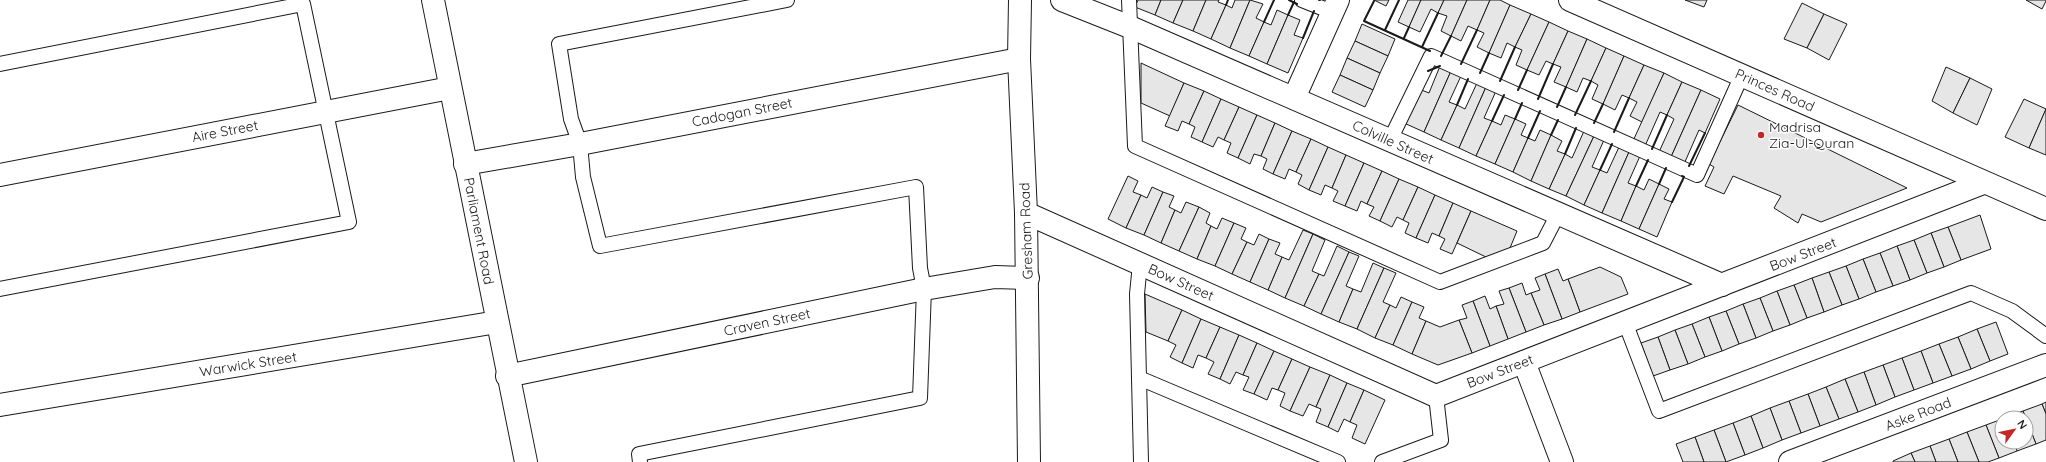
<svg xmlns="http://www.w3.org/2000/svg" width="2046" height="462" viewBox="0 0 2046 462" font-family="Quicksand,sans-serif">
  <style>
    .building { fill: #e6e6e6; stroke: #1a1a1a }
    .lines { fill: none; stroke-linecap: round; stroke-linejoin: round }
    .service-casing { stroke: #1a1a1a; stroke-width: 16 }
    .minor-casing { stroke: #1a1a1a; stroke-width: 24 }
    .service { stroke: #fff; stroke-width: 14 }
    .minor { stroke: #fff; stroke-width: 22 }
    .wall { stroke: #1a1a1a; stroke-width: 2 }
    .poi-dot { fill: #c62828; stroke: #fff; stroke-width: 1.5 }
    .labels { text-anchor: middle; stroke-width: 3; stroke-linejoin: round; paint-order: stroke }
    .street-label { font-size: 14px; fill: #1a1a1a; stroke: #fff }
    .poi-label { font-size: 14px; fill: #1a1a1a; stroke: #fff; text-anchor: start }
  </style>
  <rect width="100%" height="100%" fill="#fff"/>
  <g class="building">
    <polygon points="1138,0 1161,0 1155,15 1135,7"/>
    <polygon points="1161,0 1183,0 1173,23 1155,15"/>
    <polygon points="1183,0 1206,0 1193,31 1173,23"/>
    <polygon points="1206,0 1219,0 1218,2 1226,5 1211,39 1193,31"/>
    <polygon points="1235,0 1250,0 1230,48 1211,39 1226,5 1232,8"/>
    <polygon points="1250,0 1263,4 1256,18 1264,22 1249,56 1230,48"/>
    <polygon points="1374,0 1389,0 1386,6"/>
    <polygon points="1408,0 1421,0 1409,27 1398,22"/>
    <polygon points="1421,0 1444,0 1438,13 1431,9 1420,32 1409,27"/>
    <polygon points="1444,0 1467,0 1451,36 1441,31 1447,16 1438,13"/>
    <polygon points="1467,0 1490,0 1477,30 1468,26 1461,41 1451,36"/>
    <polygon points="1490,0 1500,0 1510,5 1489,53 1477,47 1484,33 1477,30"/>
    <polygon points="1685,0 1707,0 1704,7"/>
    <polygon points="2026,0 2046,0 2046,1 2042,9"/>
    <polygon points="1802,3 1824,14 1807,48 1784,39"/>
    <polygon points="1510,5 1531,14 1515,47 1507,43 1501,58 1489,53"/>
    <polygon points="1277,10 1288,15 1267,64 1249,56 1264,22 1271,25"/>
    <polygon points="1531,14 1549,22 1527,70 1516,65 1522,50 1515,47"/>
    <polygon points="1824,14 1847,24 1829,60 1807,48"/>
    <polygon points="1288,15 1300,20 1294,35 1303,38 1288,73 1267,64"/>
    <polygon points="1549,22 1568,31 1553,64 1546,61 1539,75 1527,70"/>
    <polygon points="1362,24 1395,39 1388,56 1355,41"/>
    <polygon points="1568,31 1587,39 1566,87 1554,82 1561,67 1553,64"/>
    <polygon points="1587,39 1606,48 1591,81 1583,78 1577,92 1566,87"/>
    <polygon points="1355,41 1388,56 1380,73 1347,58"/>
    <polygon points="1606,48 1624,56 1603,104 1592,99 1598,85 1591,81"/>
    <polygon points="1624,56 1644,65 1629,98 1622,95 1615,110 1603,104"/>
    <polygon points="1347,58 1380,73 1373,90 1340,75"/>
    <polygon points="1141,63 1184,83 1170,116 1141,103"/>
    <polygon points="1644,65 1664,73 1642,122 1630,116 1637,102 1629,98"/>
    <polygon points="1440,66 1451,71 1424,132 1404,123 1419,89 1429,93"/>
    <polygon points="1946,67 1970,78 1953,113 1932,101"/>
    <polygon points="1451,71 1461,76 1449,102 1457,105 1441,140 1424,132"/>
    <polygon points="1664,73 1682,82 1667,115 1660,112 1645,146 1633,141"/>
    <polygon points="1340,75 1373,90 1365,107 1332,92"/>
    <polygon points="1970,78 1992,89 1977,125 1953,113"/>
    <polygon points="1682,82 1701,90 1671,157 1659,152 1674,119 1667,115"/>
    <polygon points="1184,83 1204,91 1189,124 1182,121 1178,131 1165,126"/>
    <polygon points="1477,83 1486,87 1459,148 1441,140 1457,105 1465,109"/>
    <polygon points="1486,87 1496,91 1484,118 1492,121 1476,156 1459,148"/>
    <polygon points="1701,90 1720,99 1705,133 1699,130 1684,164 1671,157"/>
    <polygon points="1204,91 1221,99 1202,142 1191,137 1195,127 1189,124"/>
    <polygon points="1221,99 1239,107 1224,140 1218,137 1213,147 1202,142"/>
    <polygon points="2024,99 2046,109 2029,148 2005,137"/>
    <polygon points="1738,105 1907,188 1821,222 1802,214 1798,223 1774,208 1781,196 1733,176 1724,194 1705,186 1714,167 1709,164"/>
    <polygon points="1239,107 1257,115 1238,158 1227,153 1231,143 1224,140"/>
    <polygon points="2046,109 2046,155 2029,148"/>
    <polygon points="1257,115 1275,123 1261,156 1254,154 1250,164 1238,158"/>
    <polygon points="1505,115 1515,119 1495,164 1476,156 1492,121 1501,125"/>
    <polygon points="1515,119 1526,124 1521,135 1528,138 1513,172 1495,164"/>
    <polygon points="1275,123 1292,131 1273,174 1263,169 1267,159 1261,156"/>
    <polygon points="1540,130 1551,135 1531,181 1513,172 1528,138 1535,141"/>
    <polygon points="1292,131 1311,139 1296,172 1289,169 1285,179 1273,174"/>
    <polygon points="1584,131 1594,136 1566,196 1549,189 1565,154 1572,158"/>
    <polygon points="1551,135 1562,141 1557,151 1565,154 1549,189 1531,181"/>
    <polygon points="1594,136 1604,140 1592,167 1600,170 1584,205 1566,196"/>
    <polygon points="1311,139 1328,147 1309,190 1298,184 1302,175 1296,172"/>
    <polygon points="1328,147 1346,155 1332,188 1325,185 1321,195 1309,190"/>
    <polygon points="1619,147 1629,152 1602,213 1584,205 1600,170 1607,173"/>
    <polygon points="1629,152 1640,156 1628,183 1636,186 1621,221 1602,213"/>
    <polygon points="1346,155 1364,163 1345,206 1333,201 1338,191 1332,188"/>
    <polygon points="1364,163 1382,171 1367,204 1361,201 1357,211 1345,206"/>
    <polygon points="1382,171 1399,179 1380,221 1369,216 1374,207 1367,204"/>
    <polygon points="1128,176 1138,181 1133,192 1141,195 1126,228 1108,219"/>
    <polygon points="1399,179 1418,187 1403,220 1397,217 1392,227 1380,221"/>
    <polygon points="1649,179 1659,184 1639,229 1621,221 1636,186 1644,190"/>
    <polygon points="1659,184 1669,189 1664,199 1672,202 1657,237 1639,229"/>
    <polygon points="1152,187 1163,192 1144,235 1126,228 1141,195 1147,198"/>
    <polygon points="1418,187 1435,195 1416,238 1405,233 1409,223 1403,220"/>
    <polygon points="1163,192 1174,196 1169,207 1175,210 1161,243 1144,235"/>
    <polygon points="1435,195 1453,203 1439,236 1432,233 1428,243 1416,238"/>
    <polygon points="1186,202 1199,207 1179,251 1161,243 1175,210 1181,213"/>
    <polygon points="1453,203 1471,211 1452,254 1440,249 1445,239 1439,236"/>
    <polygon points="1199,207 1210,213 1206,223 1211,226 1197,259 1179,251"/>
    <polygon points="1471,211 1517,231 1510,248 1486,257 1457,243"/>
    <polygon points="1980,215 1991,249 1961,260 1948,227"/>
    <polygon points="1222,218 1234,223 1215,266 1197,259 1211,226 1217,229"/>
    <polygon points="1234,223 1246,228 1241,239 1247,242 1232,274 1215,266"/>
    <polygon points="1948,227 1961,260 1944,267 1931,233"/>
    <polygon points="1303,230 1313,234 1285,298 1268,290 1282,257 1289,260"/>
    <polygon points="1931,233 1944,267 1927,273 1914,240"/>
    <polygon points="1259,234 1269,239 1250,282 1232,274 1247,242 1254,245"/>
    <polygon points="1313,234 1325,240 1312,271 1319,274 1304,306 1285,298"/>
    <polygon points="1269,239 1280,243 1275,254 1282,257 1268,290 1250,282"/>
    <polygon points="1914,240 1927,273 1910,280 1897,246"/>
    <polygon points="1337,246 1349,252 1321,314 1304,306 1319,274 1324,276"/>
    <polygon points="1897,246 1910,280 1893,286 1880,253"/>
    <polygon points="1349,252 1359,256 1346,286 1353,289 1339,322 1321,314"/>
    <polygon points="1880,253 1893,286 1876,292 1863,259"/>
    <polygon points="1863,259 1876,292 1859,299 1846,266"/>
    <polygon points="1373,263 1384,268 1357,329 1339,322 1353,289 1361,292"/>
    <polygon points="1846,266 1859,299 1842,305 1829,272"/>
    <polygon points="1600,267 1621,277 1628,294 1580,312 1568,279"/>
    <polygon points="1384,268 1396,273 1383,302 1390,305 1375,338 1357,329"/>
    <polygon points="1558,269 1563,281 1568,279 1580,312 1562,319 1545,274"/>
    <polygon points="1829,272 1842,305 1824,312 1812,278"/>
    <polygon points="1545,274 1562,319 1544,325 1531,293 1540,290 1535,278"/>
    <polygon points="1812,278 1824,312 1807,318 1794,285"/>
    <polygon points="1522,283 1526,295 1531,293 1544,325 1526,332 1509,288"/>
    <polygon points="1794,285 1807,318 1790,325 1777,291"/>
    <polygon points="1509,288 1526,332 1508,339 1496,306 1504,304 1499,291"/>
    <polygon points="1777,291 1790,325 1773,331 1760,298"/>
    <polygon points="1145,294 1182,310 1168,341 1146,332"/>
    <polygon points="1485,296 1490,309 1496,306 1508,339 1490,346 1473,301"/>
    <polygon points="1401,297 1412,302 1393,345 1375,338 1390,305 1396,308"/>
    <polygon points="1760,298 1773,331 1756,338 1743,304"/>
    <polygon points="1473,301 1490,346 1472,353 1459,320 1467,318 1462,305"/>
    <polygon points="1412,302 1424,307 1419,318 1426,321 1412,354 1393,345"/>
    <polygon points="1743,304 1756,338 1739,344 1726,311"/>
    <polygon points="1182,310 1201,319 1182,363 1170,357 1176,345 1168,341"/>
    <polygon points="1726,311 1739,344 1722,351 1709,317"/>
    <polygon points="1709,317 1722,351 1705,357 1692,324"/>
    <polygon points="1201,319 1220,327 1206,358 1198,355 1193,368 1182,363"/>
    <polygon points="1459,320 1472,353 1438,365 1412,354 1426,321 1440,327"/>
    <polygon points="1996,322 2008,354 1990,361 1977,329"/>
    <polygon points="1692,324 1705,357 1688,364 1675,330"/>
    <polygon points="1220,327 1239,335 1220,379 1208,374 1214,362 1206,358"/>
    <polygon points="1977,329 1990,361 1971,369 1958,337"/>
    <polygon points="1675,330 1688,364 1670,370 1658,337"/>
    <polygon points="1239,335 1257,343 1243,375 1236,372 1230,384 1220,379"/>
    <polygon points="1658,337 1670,370 1653,376 1641,343"/>
    <polygon points="1958,337 1971,369 1952,376 1939,344"/>
    <polygon points="1257,343 1274,351 1254,394 1243,390 1249,377 1243,375"/>
    <polygon points="1939,344 1952,376 1933,383 1921,351"/>
    <polygon points="1274,351 1292,359 1278,390 1272,388 1267,400 1254,394"/>
    <polygon points="1921,351 1933,383 1914,390 1902,358"/>
    <polygon points="1902,358 1914,390 1895,397 1883,365"/>
    <polygon points="1292,359 1310,367 1290,411 1280,406 1285,393 1278,390"/>
    <polygon points="1883,365 1895,397 1876,405 1864,372"/>
    <polygon points="1310,367 1330,375 1316,407 1309,404 1303,416 1290,411"/>
    <polygon points="1864,372 1876,405 1858,412 1845,379"/>
    <polygon points="1330,375 1347,383 1328,427 1316,422 1321,409 1316,407"/>
    <polygon points="1845,379 1858,412 1839,419 1826,387"/>
    <polygon points="1347,383 1364,390 1350,422 1344,419 1338,432 1328,427"/>
    <polygon points="1826,387 1839,419 1820,426 1808,394"/>
    <polygon points="1364,390 1385,400 1365,444 1352,438 1357,425 1350,422"/>
    <polygon points="1808,394 1820,426 1801,433 1789,401"/>
    <polygon points="1789,401 1801,433 1782,440 1770,408"/>
    <polygon points="2046,402 2046,414 2042,404"/>
    <polygon points="2042,404 2046,414 2046,440 2036,444 2023,411"/>
    <polygon points="1770,408 1782,440 1763,448 1751,416"/>
    <polygon points="2023,411 2036,444 2017,451 2014,442 2026,442 2026,418 2004,418"/>
    <polygon points="1751,416 1763,448 1745,455 1733,423"/>
    <polygon points="2002,419 2002,442 2014,442 2017,451 1999,458 1986,425"/>
    <polygon points="1733,423 1745,455 1726,462 1714,430"/>
    <polygon points="1986,425 1999,458 1988,462 1979,462 1967,432"/>
    <polygon points="1714,430 1726,462 1704,462 1695,437"/>
    <polygon points="1967,432 1979,462 1958,462 1949,439"/>
    <polygon points="1695,437 1704,462 1683,462 1676,444"/>
    <polygon points="1949,439 1958,462 1936,462 1930,446"/>
    <polygon points="1930,446 1936,462 1915,462 1911,453"/>
    <polygon points="1911,453 1915,462 1893,462 1893,461"/>
  </g>
  <g class="lines">
    <g class="service-casing">
      <g id="service">
        <polyline points="1129,0 1135,146 1440,282 1543,243 1558,214"/>
        <polyline points="1302,0 1332,12"/>
        <polyline points="0,64 303,4 349,222 0,289"/>
        <polyline points="1390,140 1431,56 1697,175 1742,75"/>
        <polyline points="1140,264 1137,294 1141,462"/>
        <polyline points="1625,322 1659,411 1971,293 2012,311 2046,336"/>
        <polyline points="1139,378 1338,462"/>
        <polyline points="640,462 639,454 920,398 924,289 920,268 916,187 600,246 583,177 580,144 571,119 559,44 787,0"/>
        <polyline points="1382,462 1441,440 1436,396"/>
      </g>
    </g>
    <g class="minor-casing">
      <g id="minor">
        <polyline points="433,0 526,462"/>
        <polyline points="1020,0 1019,59 1026,213 1029,462"/>
        <polyline points="1062,0 1130,27 1722,285"/>
        <polyline points="1570,0 2046,209"/>
        <polyline points="1294,98 1338,0"/>
        <polyline points="465,164 580,144 1019,59"/>
        <polyline points="0,175 450,88"/>
        <polyline points="1026,213 1436,396 1983,183"/>
        <polyline points="1524,362 1562,462"/>
        <polyline points="507,376 924,289 995,277 1028,278"/>
        <polyline points="0,405 497,322"/>
        <polyline points="1790,462 2046,365"/>
      </g>
    </g>
    <use href="#service" class="service"/>
    <use href="#minor" class="minor"/>
    <g class="wall">
      <polyline points="1289,0 1297,4"/>
      <polyline points="1319,0 1320,0"/>
      <polyline points="1374,1 1364,21 1430,51"/>
      <polyline points="1226,5 1228,0"/>
      <polyline points="1288,15 1294,2"/>
      <polyline points="1264,22 1274,0"/>
      <polyline points="1385,30 1399,0"/>
      <polyline points="1303,38 1314,11"/>
      <polyline points="1404,38 1409,27"/>
      <polyline points="1422,47 1438,13"/>
      <polyline points="1441,56 1451,36"/>
      <polyline points="1461,64 1477,30"/>
      <polyline points="1428,71 1440,66"/>
      <polyline points="1480,73 1489,53"/>
      <polyline points="1500,81 1515,47"/>
      <polyline points="1518,90 1527,70"/>
      <polyline points="1538,99 1553,64"/>
      <polyline points="1457,105 1468,79"/>
      <polyline points="1557,107 1566,87"/>
      <polyline points="1575,115 1591,81"/>
      <polyline points="1515,119 1522,103"/>
      <polyline points="1492,121 1504,95"/>
      <polyline points="1594,123 1603,104"/>
      <polyline points="1614,132 1629,98"/>
      <polyline points="1551,135 1558,120"/>
      <polyline points="1528,138 1540,111"/>
      <polyline points="1652,149 1667,115"/>
      <polyline points="1565,154 1576,128"/>
      <polyline points="1689,166 1705,133"/>
      <polyline points="1600,170 1612,144"/>
      <polyline points="1659,184 1666,168"/>
      <polyline points="1636,186 1648,160"/>
      <polyline points="1672,202 1684,177 1682,176"/>
    </g>
  </g>
  <circle class="poi-dot" cx="1761" cy="135" r="4"/>
  <g class="labels">
    <g class="street-label">
      <text transform="translate(1775 90) rotate(24)" y="5">Princes Road</text>
      <text transform="translate(742 112) rotate(-11)" y="5">Cadogan Street</text>
      <text transform="translate(225 131) rotate(-11)" y="5">Aire Street</text>
      <text transform="translate(1393 142) rotate(24)" y="5">Colville Street</text>
      <text transform="translate(479 231) rotate(79)" y="5">Parliament Road</text>
      <text transform="translate(1026 231) rotate(-92)" y="5">Gresham Road</text>
      <text transform="translate(1803 254) rotate(-21)" y="5">Bow Street</text>
      <text transform="translate(1181 282) rotate(24)" y="5">Bow Street</text>
      <text transform="translate(767 322) rotate(-12)" y="5">Craven Street</text>
      <text transform="translate(248 364) rotate(-9)" y="5">Warwick Street</text>
      <text transform="translate(1500 371) rotate(-21)" y="5">Bow Street</text>
      <text transform="translate(1918 414) rotate(-21)" y="5">Aske Road</text>
    </g>
    <g class="poi-label">
      <text x="1769" y="132">Madrisa<tspan x="1769" dy="16">Zia-Ul-Quran</tspan></text>
    </g>
  </g>
  <g transform="translate(2014 430) rotate(57)"><circle r="19" fill="#ffffff" stroke="#a3a3a3"/>
  <path d="M0-3L7 15L0 10L-7 15Z" fill="#c62828"/>
  <text y="-6" font-size="11" font-weight="bold" text-anchor="middle" fill="#1a1a1a">N</text>
  </g>
</svg>
